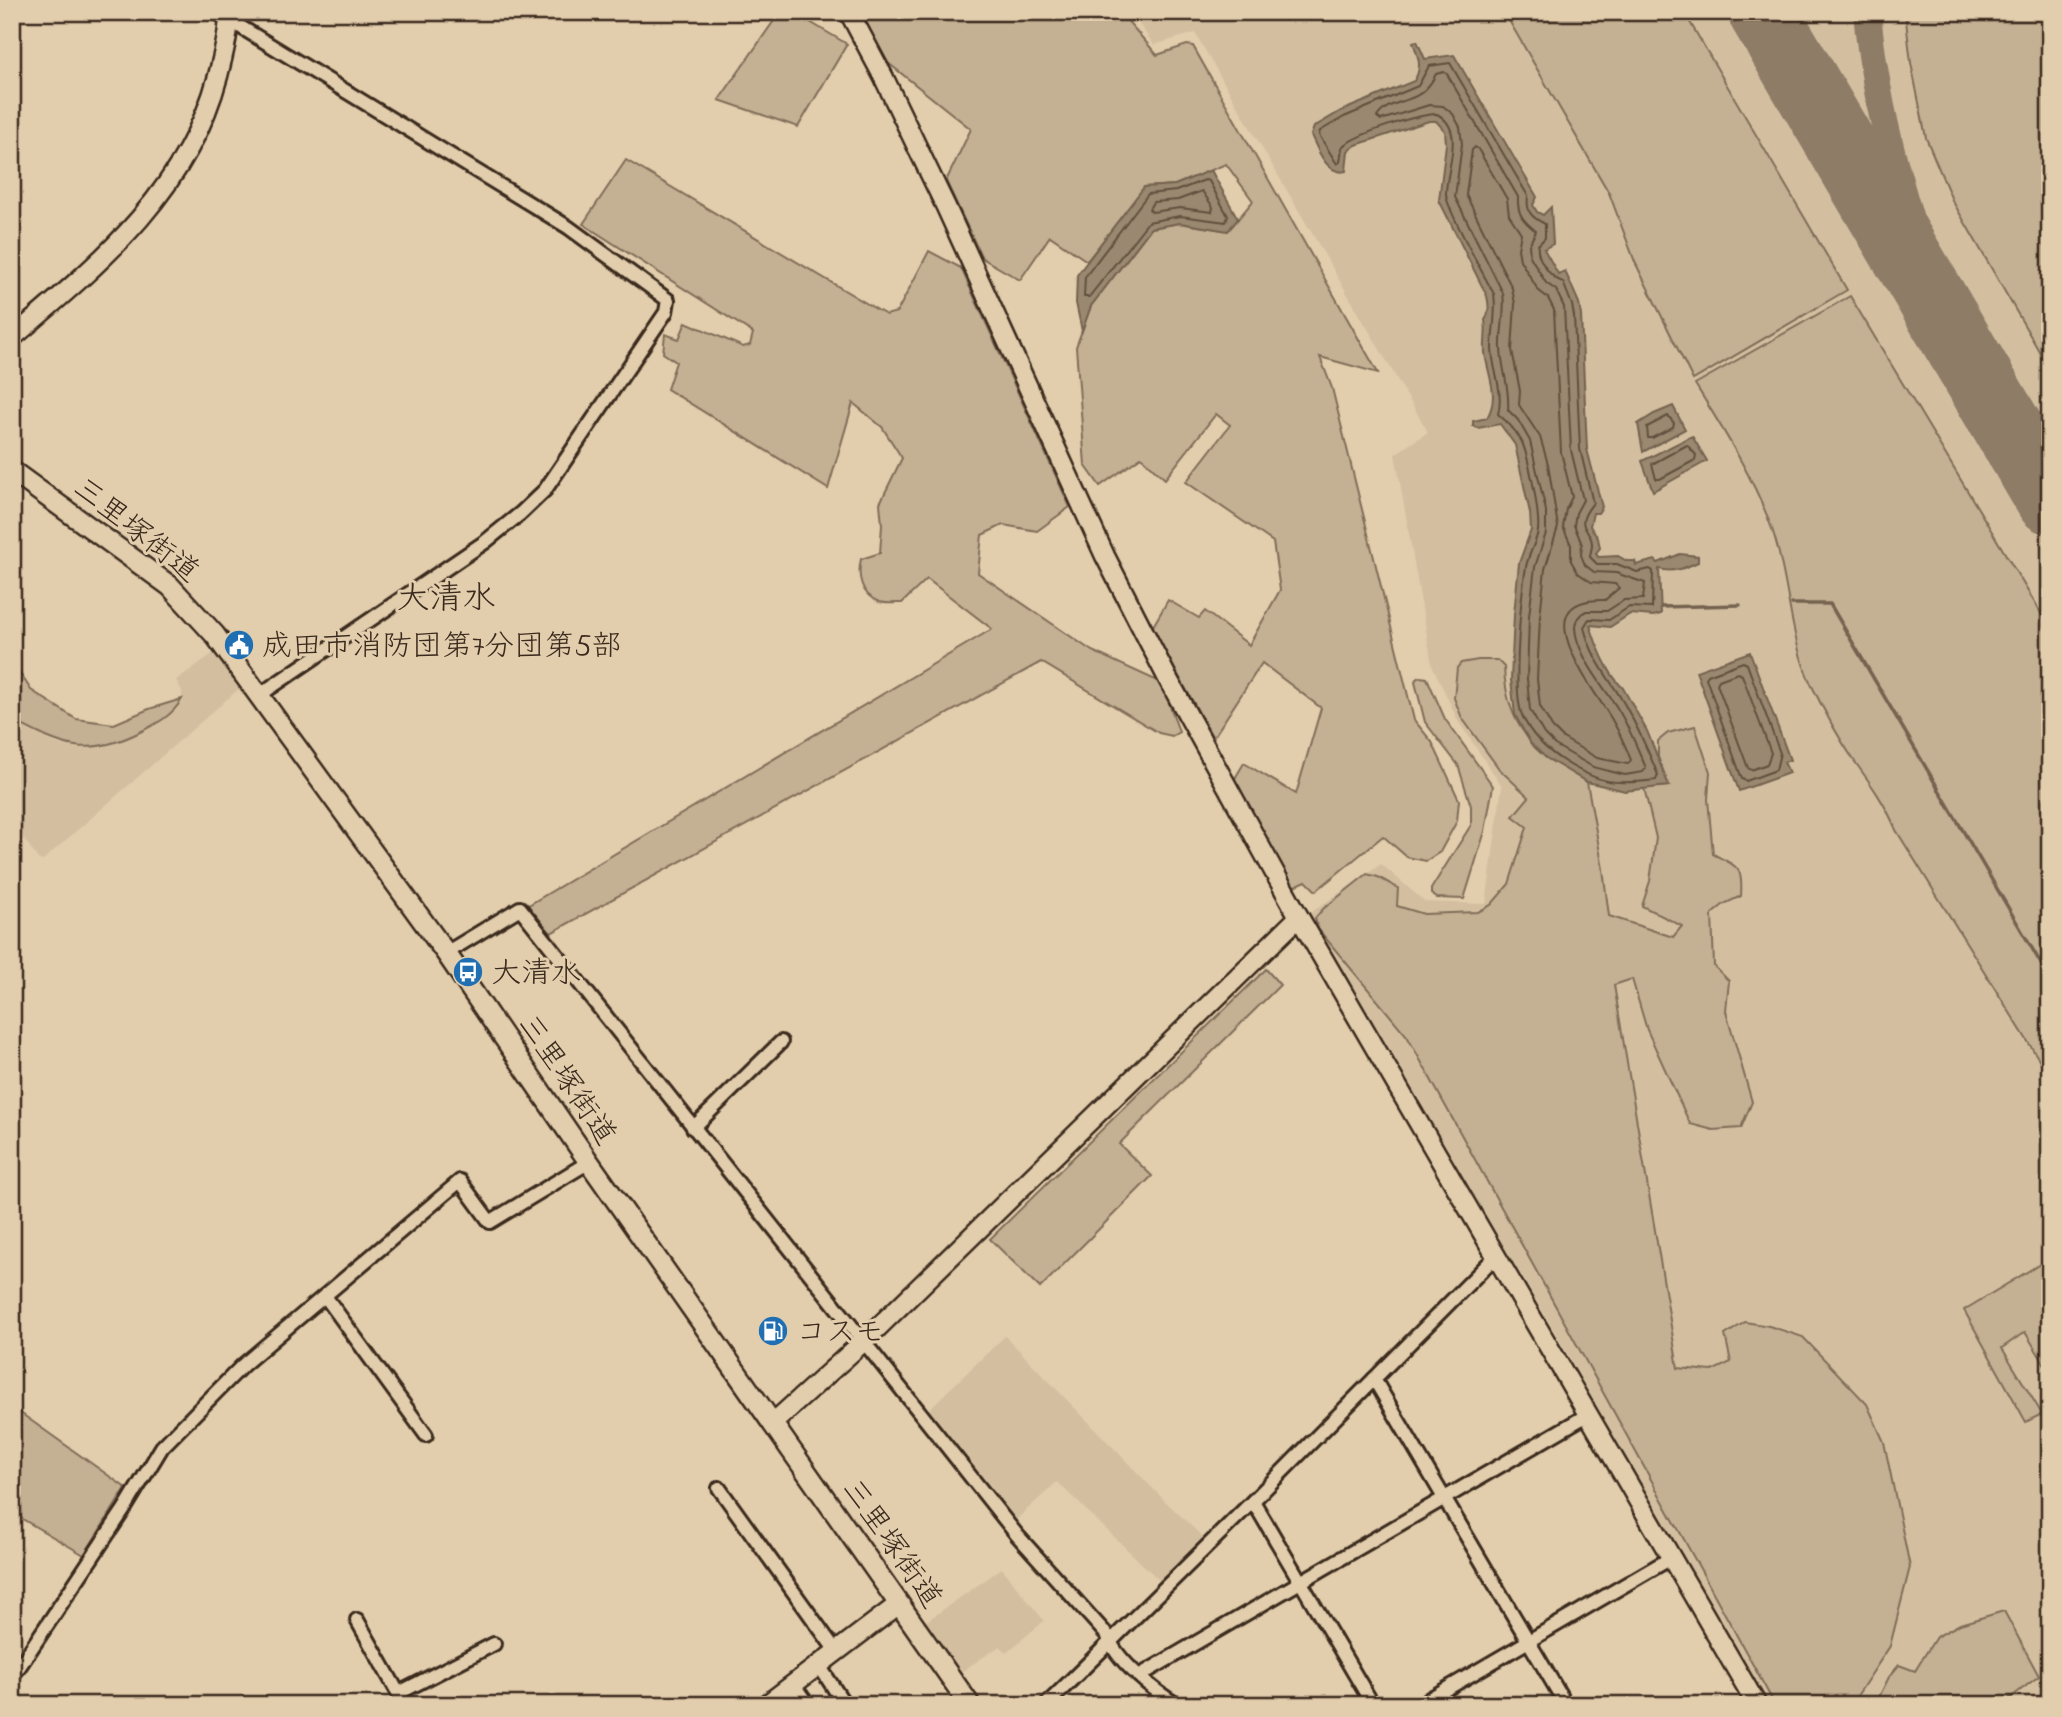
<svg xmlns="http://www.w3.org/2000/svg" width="2062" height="1717" viewBox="0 0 2062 1717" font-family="'Indie Flower','Klee One',sans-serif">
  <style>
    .built { fill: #d3bfa0 }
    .green { fill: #c4b093; stroke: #806d58; stroke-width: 2 }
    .water { fill: #9a886f; stroke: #74624f; stroke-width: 2 }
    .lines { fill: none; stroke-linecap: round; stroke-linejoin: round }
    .shore { stroke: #61503e; stroke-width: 2 }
    .stream { stroke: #74624f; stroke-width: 3.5 }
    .taxiway { stroke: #8e7c66; stroke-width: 28 }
    .runway { stroke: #8e7c66; stroke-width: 70 }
    .street-casing { stroke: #3b2a1e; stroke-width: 18 }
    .secondary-casing { stroke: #3b2a1e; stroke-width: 23 }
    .primary-casing { stroke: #3b2a1e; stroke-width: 24 }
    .street { stroke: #e2cead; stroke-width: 12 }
    .secondary { stroke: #e2cead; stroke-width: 18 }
    .primary { stroke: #e2cead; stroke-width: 19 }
    .labels { text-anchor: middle; stroke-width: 6; stroke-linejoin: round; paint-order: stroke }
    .street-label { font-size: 30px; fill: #3b2a1e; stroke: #e2cead }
    .poi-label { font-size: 30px; fill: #3b2a1e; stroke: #e2cead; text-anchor: start }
    .quarter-label { font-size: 33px; fill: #3b2a1e; stroke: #e2cead }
  </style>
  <rect width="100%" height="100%" fill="#e2cead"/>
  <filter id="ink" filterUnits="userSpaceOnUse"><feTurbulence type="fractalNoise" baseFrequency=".0143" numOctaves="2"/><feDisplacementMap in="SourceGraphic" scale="14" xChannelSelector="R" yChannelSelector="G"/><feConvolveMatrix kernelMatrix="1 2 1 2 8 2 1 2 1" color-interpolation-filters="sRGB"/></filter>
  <g filter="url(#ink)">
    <g class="built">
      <polygon points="1130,12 2050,12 2050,1705 1768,1705 1546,1317 1306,916 1381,864 1425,902 1486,904 1502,786 1458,721 1432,665 1395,454 1428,432 1195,33 1154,45"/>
      <polygon points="218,650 242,686 42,861 38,859 12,821 12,720 56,743 79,748 118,743 182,699 182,691 176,680"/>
      <polygon points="1005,1336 1165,1501 1204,1538 1161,1582 1057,1482 1016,1520 928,1410"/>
      <polygon points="1002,1568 1044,1621 1006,1653 1000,1646 958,1674 924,1623"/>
    </g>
    <g class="green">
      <polygon points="780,12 793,12 847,44 798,127 719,100"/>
      <polygon points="859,12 1120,12 1157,55 1187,45 1193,46 1378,373 1320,357 1332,388 1414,720 1432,742 1459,800 1457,821 1440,852 1426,861 1407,857 1383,836 1316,891 1306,881 1293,887 1234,780 1244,763 1296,794 1321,708 1262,663 1213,738 1152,628 1168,600 1199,618 1205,611 1249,645 1280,590 1273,542 1186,482 1230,425 1216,414 1165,479 1141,457 1100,486 1085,465 1076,347 1091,306 1151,228 1180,223 1228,231 1253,201 1226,164 1175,185 1145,187 1087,261 1050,236 1020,280 982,258 946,181 971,129 887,62"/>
      <polygon points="1504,12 1684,12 1847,290 1693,380 1635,262 1609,193"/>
      <polygon points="1905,12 2050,12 2050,370 1952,200 1926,138 1911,63"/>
      <path d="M626,160L886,315L897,312L929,251L961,268L1070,507L1037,531L1003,525L982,535L978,573L1092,651L1162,683L1179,732L1172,736L1159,733L1041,662L551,933L527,906L992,629L927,579L902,603C896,603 885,604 879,602C861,595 857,576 861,559L880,553L882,525L880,503L902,458L882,427L853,403L828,489L667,389L676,362L663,353L665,334L679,339L686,322L743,347L750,345L753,333L583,224Z"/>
      <path d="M1850,296L2050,628V1077L1896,830C1886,805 1871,784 1855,762C1840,740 1823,709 1811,684C1789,638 1789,577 1772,529C1754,478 1724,431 1695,384Z"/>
      <path d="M1478,660H1497L1504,667C1506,728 1536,754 1587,782L1603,869L1609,916L1673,937L1682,926L1642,906L1650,881L1656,838L1644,788L1669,786L1658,757V741L1668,733L1695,726L1710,772L1708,799L1713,854C1738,867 1743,866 1741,896L1724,904L1712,914L1714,966L1729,981L1726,1011L1752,1102L1741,1128L1713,1130L1690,1124L1647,1030L1632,979L1614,985L1678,1368L1712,1371L1731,1362L1725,1335L1745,1322L1769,1326L1803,1337L1867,1404L1884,1442L1910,1567L1890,1646L1851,1705H1775L1407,1036L1318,929L1315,918L1323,909L1367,874L1378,877L1398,888L1397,906L1424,914L1478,912L1491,905L1509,884L1527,827L1513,816L1529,797L1500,770L1462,718L1454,698L1457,668L1461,663Z"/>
      <path d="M12,661L31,690L76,719L114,724L149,709L182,699C172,716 158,723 140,732C86,759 62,746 12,720Z"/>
      <polygon points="1420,677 1427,678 1445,719 1493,786 1485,831 1464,899 1437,898 1431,894 1431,889 1471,825 1471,806 1458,765 1425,722 1415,682 1416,679"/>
      <polygon points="1266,969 1280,985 1119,1144 1152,1176 1040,1288 990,1239"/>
      <polygon points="2050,1258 2050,1373 2025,1332 2002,1348 2042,1414 2026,1422 1964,1310"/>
      <polygon points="12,1407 126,1488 84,1555 12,1513"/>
      <polygon points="2004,1611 2039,1676 2001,1705 1875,1705 1889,1677 1899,1665 1915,1671 1936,1637 1960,1624"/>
    </g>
    <g class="water">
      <path d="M1417,41L1425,59L1454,55L1537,197L1533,205L1537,212L1543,215L1551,207L1553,244L1544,249L1558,274L1565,271L1579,303L1581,315L1587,449L1602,507L1598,513H1593L1590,526L1598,538L1600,548L1596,553L1598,557L1618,556L1627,561H1635L1636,565L1655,560L1658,563L1680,554L1698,556V562C1685,568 1673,573 1659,569L1661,614L1653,616L1630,614L1610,627L1590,625C1596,645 1608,674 1623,688L1647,731L1669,786L1625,791L1587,782L1546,758L1531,744L1515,715L1511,680L1514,614L1519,563L1531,530L1530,513L1515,445L1500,424L1478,428L1473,426V421L1487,418C1500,396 1488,376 1485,353C1484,342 1487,331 1485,320C1490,313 1489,304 1487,296L1439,200L1446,144L1445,131L1436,121H1429L1356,145L1348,151L1346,171C1327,176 1318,150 1311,135L1314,127L1341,111L1414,81C1423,66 1418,57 1413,42Z"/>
      <polygon points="1211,170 1238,219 1228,231 1180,223 1151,228 1091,306 1082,331 1076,303 1077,275 1144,187 1175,185"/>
      <polygon points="1673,406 1685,429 1643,452 1638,424 1654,414"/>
      <polygon points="1692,436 1707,461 1653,491 1642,461"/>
      <polygon points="1750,652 1790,760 1784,762 1789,773 1739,791 1696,671"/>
    </g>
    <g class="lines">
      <g class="shore">
        <path d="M1450,63L1528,196C1526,212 1531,217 1545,224V238L1538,245C1536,258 1550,278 1563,282L1572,305L1574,316L1580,449L1593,503C1571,530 1593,528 1592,545C1592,549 1590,553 1590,557L1597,564H1617L1637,572L1650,569L1653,571L1652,608L1629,607L1609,620L1589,619L1584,627C1590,654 1605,673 1619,695C1635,721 1647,748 1658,775L1656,780C1614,785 1601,784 1565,762C1546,750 1531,736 1522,715C1512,690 1521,596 1526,567C1528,555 1536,543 1538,531C1540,513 1529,459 1522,442C1516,430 1507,422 1498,414C1504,391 1493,372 1492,349C1492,330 1497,312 1494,294C1485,277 1447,210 1446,195C1445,170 1467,130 1437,114C1418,114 1356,134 1342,147L1340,162L1337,164L1319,135L1320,131L1344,117L1418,86L1429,66Z"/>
        <path d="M1444,72L1447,74L1518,197C1517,214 1523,221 1536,231L1529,245L1530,256L1546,283L1556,290L1564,307L1571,450L1583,500L1576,513L1574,525L1582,544L1581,555L1585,565L1594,572L1616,573L1645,583L1643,599L1624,600L1607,611H1586C1580,614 1575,619 1575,628C1576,651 1599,681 1612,700C1626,720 1636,745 1646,768L1643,772L1625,775L1593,767L1555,745L1544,734L1530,710L1527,679L1529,616L1535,567L1546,533V511L1530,441L1518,420L1508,410C1510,388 1502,370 1501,349C1500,330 1506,311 1503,293L1455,197L1462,144L1460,127L1453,114L1443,106L1429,105L1381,120L1377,117C1394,94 1419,109 1436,74Z"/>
        <path d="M1475,147L1478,149L1507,199L1509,215L1521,233L1518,249L1520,260L1538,290L1548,298L1554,310L1561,452L1572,497L1566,509L1563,527L1571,545V561L1578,573L1591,582L1615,584L1619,588L1605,600C1527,597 1584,677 1604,707C1615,723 1624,742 1631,760L1628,764L1597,758L1563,738L1552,727L1540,706L1537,679L1540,617L1545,569L1558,527L1548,464L1540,437L1519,405L1520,391L1512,350L1515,304L1512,288L1466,195L1472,150Z"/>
        <polygon points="1205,180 1209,181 1228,216 1226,222 1180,216 1148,222 1089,297 1084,297 1085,277 1148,194 1176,191"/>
        <polygon points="1202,191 1213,207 1212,212 1180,208 1152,212 1149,209 1153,202 1178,200"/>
        <polygon points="1668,416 1674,423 1673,427 1652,438 1648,438 1647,427"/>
        <polygon points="1687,445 1696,455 1695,460 1660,479 1656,479 1652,464"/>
        <polygon points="1743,662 1747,664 1780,753 1776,770 1746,781 1742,779 1706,678 1708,675"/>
        <polygon points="1738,673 1742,675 1771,753 1767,764 1751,770 1748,768 1717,684 1719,680"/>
      </g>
      <g class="stream">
        <polyline points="1792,604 1830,604 2050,979"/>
        <polyline points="1661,607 1740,605"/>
      </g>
      <path class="taxiway" d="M1867,12C1876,116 1907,214 1940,313"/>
      <polyline class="runway" points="1763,12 2050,499"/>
      <g class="street-casing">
        <g id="street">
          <polyline points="216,12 568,227 668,300 666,312 545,490 521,513 485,542 258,696"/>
          <path d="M446,953L520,908L1017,1535L1108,1636C1115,1660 1156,1692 1177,1705"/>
          <polyline points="693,1128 781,1042"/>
          <polyline points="325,1296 426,1435"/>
          <polyline points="1374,1379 1566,1705"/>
          <polyline points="719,1488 836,1651"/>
          <polyline points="1253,1501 1373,1705"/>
          <polyline points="357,1620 405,1705"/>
          <polyline points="818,1664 845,1705"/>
          <polyline points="17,1670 125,1508 162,1447 243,1365 460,1181 490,1222 589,1162"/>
          <polyline points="1139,1676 1589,1414"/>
          <polyline points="793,1684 808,1705"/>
          <polyline points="399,1693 494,1644"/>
          <polyline points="1046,1705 1253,1501 1497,1255"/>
          <polyline points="1419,1705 1671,1558"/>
        </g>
      </g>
      <g class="secondary-casing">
        <g id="secondary">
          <polyline points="849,12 883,76 946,207 1105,556 1168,679 1299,917 1757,1705"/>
          <path d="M12,338C100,263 187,192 218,76C223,55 229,34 229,12"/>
          <polyline points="773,1423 864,1341 1299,917"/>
          <polyline points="766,1705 899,1604"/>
        </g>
      </g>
      <g class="primary-casing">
        <polyline id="primary" points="12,471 170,586 215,635 446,953 589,1162 970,1705"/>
      </g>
      <use href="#street" class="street"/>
      <use href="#secondary" class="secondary"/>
      <use href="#primary" class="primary"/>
    </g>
  </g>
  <defs>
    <g id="civic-disc" transform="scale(1.575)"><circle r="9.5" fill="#1f6fb2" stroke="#e2cead"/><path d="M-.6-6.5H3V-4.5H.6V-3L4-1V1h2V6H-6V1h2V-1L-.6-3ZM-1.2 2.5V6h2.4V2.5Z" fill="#fff"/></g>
    <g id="bus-disc" transform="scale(1.575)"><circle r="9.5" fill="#1f6fb2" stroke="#e2cead"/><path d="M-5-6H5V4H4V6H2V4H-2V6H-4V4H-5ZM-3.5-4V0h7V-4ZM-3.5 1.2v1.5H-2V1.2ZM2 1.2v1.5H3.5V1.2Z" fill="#fff"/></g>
    <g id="fuel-disc" transform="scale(1.575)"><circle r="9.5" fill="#1f6fb2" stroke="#e2cead"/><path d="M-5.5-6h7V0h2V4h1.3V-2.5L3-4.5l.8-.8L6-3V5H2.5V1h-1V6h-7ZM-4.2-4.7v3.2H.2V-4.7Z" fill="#fff"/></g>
  </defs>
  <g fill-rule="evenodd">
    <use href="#civic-disc" x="239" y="645"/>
    <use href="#bus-disc" x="468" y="972"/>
    <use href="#fuel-disc" x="773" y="1331"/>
  </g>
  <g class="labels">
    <g class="street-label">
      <text transform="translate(137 529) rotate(38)" y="10">三里塚街道</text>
      <text transform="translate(568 1079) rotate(56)" y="10">三里塚街道</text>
      <text transform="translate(893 1543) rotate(55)" y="10">三里塚街道</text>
    </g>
    <g class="poi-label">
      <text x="262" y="655">成田市消防団第7分団第5部</text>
      <text x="491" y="982">大清水</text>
      <text x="796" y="1341">コスモ</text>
    </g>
    <g class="quarter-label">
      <text x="446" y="608">大清水</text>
    </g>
  </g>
  <rect width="2062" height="1717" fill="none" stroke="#e2cead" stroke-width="42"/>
  <rect x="21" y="21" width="2020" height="1675" fill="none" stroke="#3b2a1e" stroke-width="2.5" filter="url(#ink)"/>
</svg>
